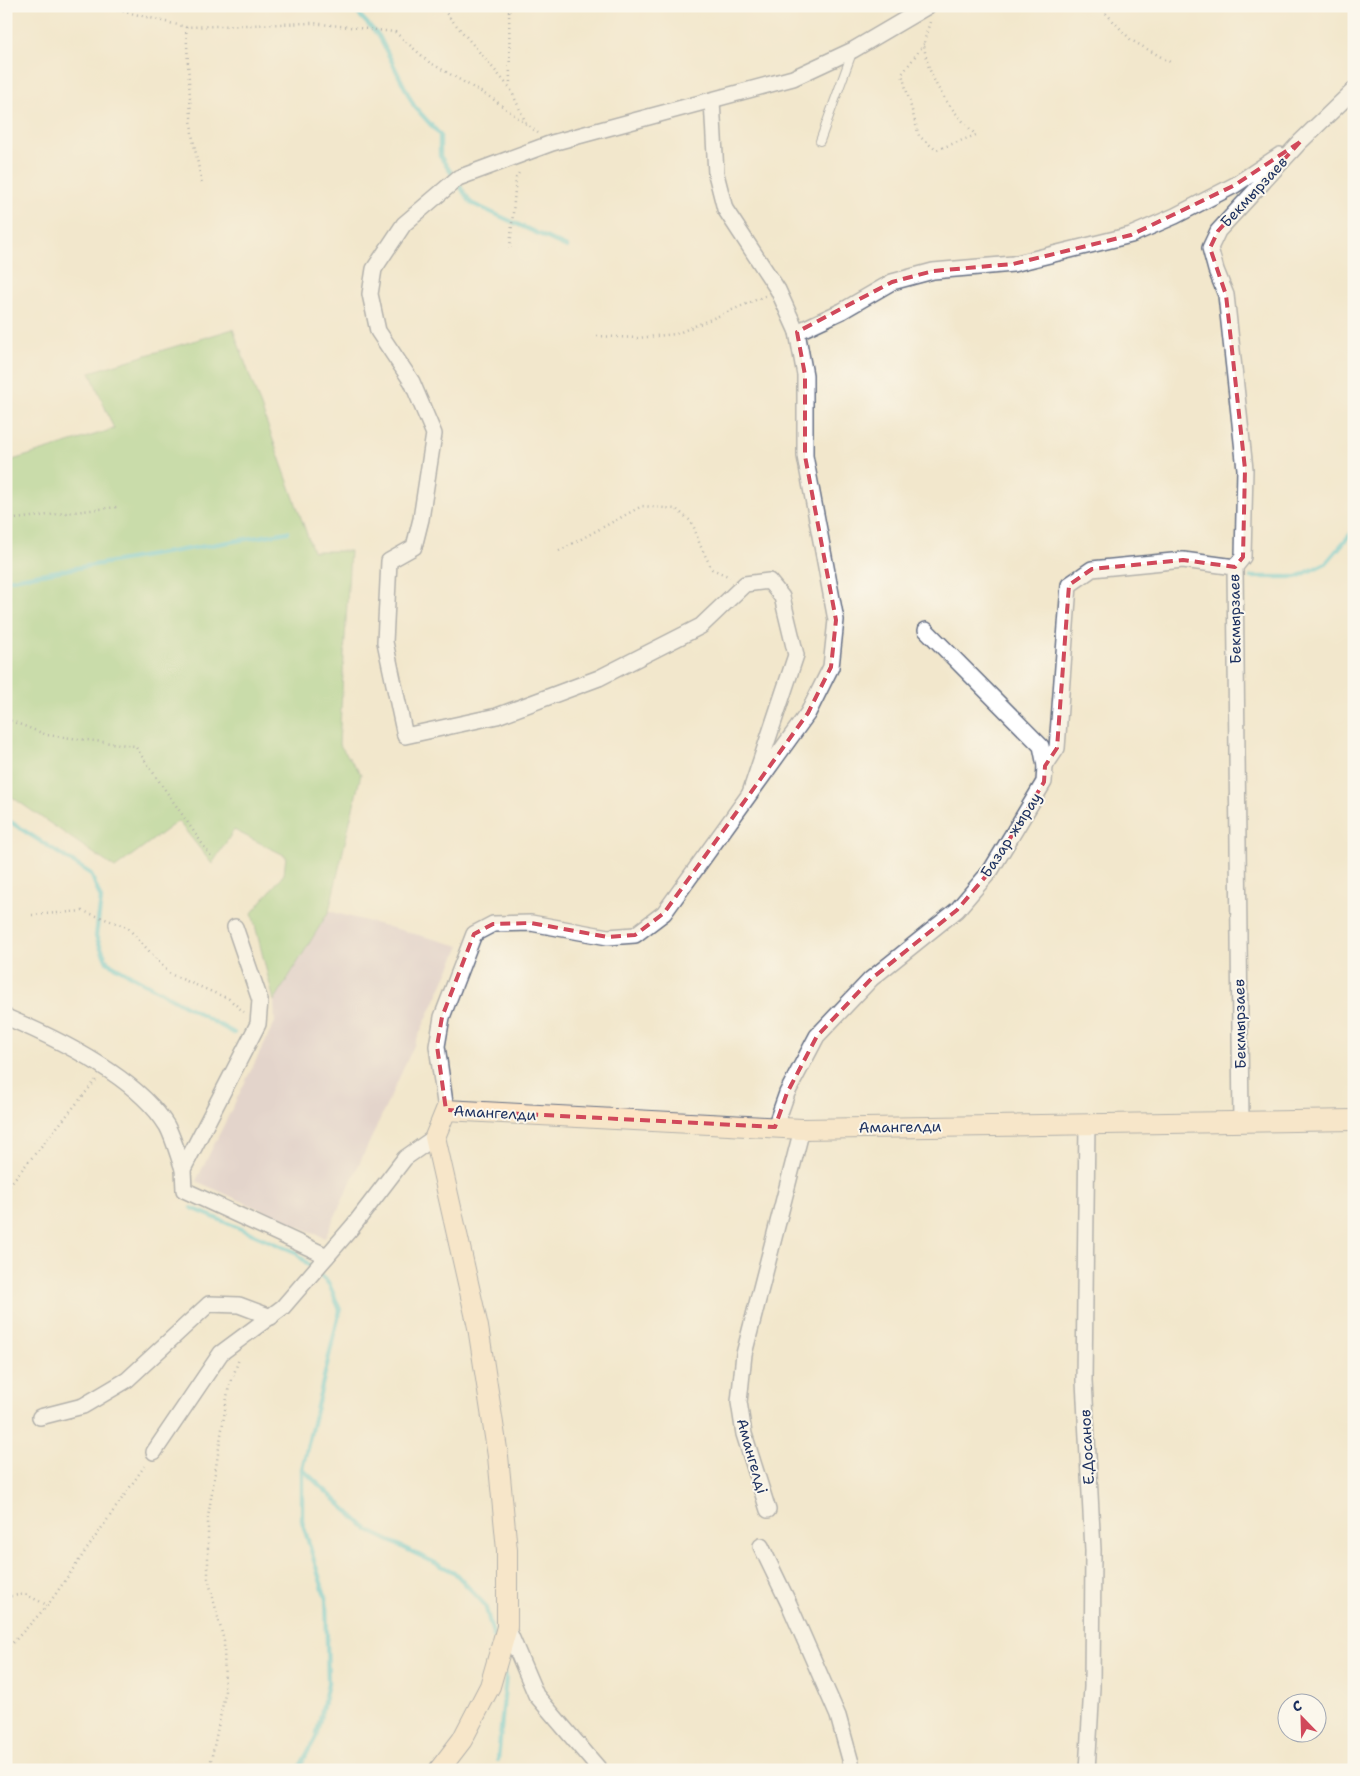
<svg xmlns="http://www.w3.org/2000/svg" width="1360" height="1776" viewBox="0 0 1360 1776" font-family="'Shantell Sans',sans-serif">
  <style>
    .industrial { fill: #d1bdcb }
    .green { fill: #98ce80; stroke: #5a7e6f }
    .lines { fill: none; stroke-linecap: round; stroke-linejoin: round }
    .stream { stroke: #59c6d0; stroke-width: 4.5 }
    .lane-casing { stroke: #666f84; stroke-width: 10 }
    .street-casing { stroke: #666f84; stroke-width: 18 }
    .secondary-casing { stroke: #666f84; stroke-width: 22 }
    .path { stroke: #666f84; stroke-width: 2.5; stroke-dasharray: 1 4; stroke-linecap: butt }
    .lane { stroke: #fff; stroke-width: 8 }
    .street { stroke: #fff; stroke-width: 15 }
    .secondary { stroke: #fde5c5; stroke-width: 20 }
    .marked { fill: none; stroke: #d1495b; stroke-width: 4; stroke-dasharray: 10 6; stroke-linejoin: round }
    .labels { text-anchor: middle; stroke-width: 4; stroke-linejoin: round; paint-order: stroke }
    .street-label { font-size: 15px; fill: #1b2f5e; stroke: #fbf7ec }
  </style>
  <rect width="100%" height="100%" fill="#fbf7ec"/>
  <filter id="ink" filterUnits="userSpaceOnUse"><feTurbulence type="fractalNoise" baseFrequency=".02" numOctaves="2"/><feDisplacementMap in="SourceGraphic" scale="10" xChannelSelector="R" yChannelSelector="G"/><feConvolveMatrix kernelMatrix="1 2 1 2 8 2 1 2 1" color-interpolation-filters="sRGB"/></filter>
  <filter id="wash" filterUnits="userSpaceOnUse"><feTurbulence type="fractalNoise" baseFrequency=".0096" numOctaves="4" result="noise"/><feDisplacementMap in="SourceGraphic" scale="20" xChannelSelector="R" yChannelSelector="G"/><feGaussianBlur stdDeviation="1.12" result="paint"/><feColorMatrix in="noise" values="0 0 0 0 0 0 0 0 0 0 0 0 0 0 0 0 0 1.4 0 .05"/><feComposite in="paint" operator="in"/></filter>
  <g filter="url(#wash)">
    <rect width="100%" height="100%" fill="#f2e7cc"/>
    <polygon class="industrial" points="329,911 460,946 325,1238 196,1181 275,1022 274,1001"/>
    <polygon class="green" points="233,329 313,551 350,551 339,744 361,774 329,911 274,1001 252,913 284,874 286,856 234,830 212,864 178,821 115,868 6,793 6,462 114,429 90,372"/>
    <g class="lines">
      <g class="stream">
        <polyline points="351,6 379,36 414,106 440,135 440,156 471,203 567,247"/>
        <polyline points="1251,577 1297,577 1326,563 1354,530"/>
        <polyline points="6,580 288,532"/>
        <polyline points="6,819 91,874 101,899 96,936 107,962 234,1033"/>
        <polyline points="192,1208 295,1252 329,1284 340,1310 302,1469 302,1521 326,1599 328,1683 316,1737 298,1770"/>
        <polyline points="302,1469 369,1531 454,1572 485,1605 495,1641"/>
        <polyline points="498,1760 506,1677 503,1668"/>
      </g>
    </g>
  </g>
  <g filter="url(#ink)">
    <g class="lines">
      <g class="lane-casing">
        <polyline id="lane" points="820,141 853,50"/>
      </g>
      <g class="street-casing">
        <g id="street">
          <polyline points="797,332 842,311 892,282 933,271 1013,264 1131,235 1175,216 1235,185 1280,155"/>
          <polyline points="1045,766 1057,748 1069,585 1092,569 1183,560 1235,567"/>
          <polyline points="750,793 796,655 782,597 769,581 745,584 701,626 599,678 497,716 405,736 385,642 389,561 414,547 421,519 434,434 412,382 378,331 370,294 374,269 404,224 458,178 552,143 793,78 853,50 928,6"/>
          <polyline points="235,927 260,1000 258,1024 183,1169 184,1190 327,1256"/>
          <path d="M6,1017C58,1039 137,1077 167,1126C174,1139 178,1156 183,1169"/>
          <polyline points="446,1110 437,1046 442,1017 474,934 493,924 531,923 608,937 635,935 664,913 808,713 831,667 836,620 805,456 805,375 797,332 778,290 725,209 716,174 712,100"/>
          <polyline points="1241,1122 1235,567 1243,557 1245,469 1226,295 1216,270 1210,248 1218,231 1300,142 1354,90"/>
          <polyline points="775,1127 787,1093 817,1036 871,979 957,910 991,870 1044,782 1045,766 1041,746 926,630"/>
          <polyline points="40,1417 83,1406 127,1380 209,1304 239,1305 271,1317"/>
          <polyline points="154,1452 221,1353 283,1307 353,1226 405,1158 435,1137"/>
          <polyline points="768,1510 744,1434 739,1402 744,1354 802,1129"/>
          <polyline points="761,1546 789,1604 838,1716 853,1770"/>
          <polyline points="507,1627 536,1695 600,1770"/>
          <polyline points="1087,1770 1092,1687 1093,1550 1084,1381 1087,1123"/>
        </g>
      </g>
      <g class="secondary-casing">
        <polyline id="secondary" points="439,1770 462,1740 490,1686 507,1627 507,1550 498,1456 478,1327 435,1137 446,1110 802,1129 1354,1120"/>
      </g>
      <g class="path">
        <polyline points="103,6 186,27 312,23 395,32 429,62 493,99 538,133"/>
        <polyline points="440,6 510,88 526,123"/>
        <polyline points="509,6 510,86"/>
        <polyline points="1099,6 1131,40 1170,62"/>
        <polyline points="186,27 192,134 202,184"/>
        <path d="M924,44L902,74L919,136L936,150L976,135C951,110 928,82 924,45C924,38 928,29 930,22"/>
        <polyline points="510,248 516,178 520,171"/>
        <polyline points="597,336 637,338 676,334 765,296"/>
        <polyline points="6,520 117,507"/>
        <polyline points="559,551 642,506 676,509 692,522 700,545 712,569 730,577"/>
        <polyline points="6,719 47,735 135,746 212,858"/>
        <polyline points="32,915 83,911 127,927 170,974 229,999 244,1012"/>
        <polyline points="6,1189 96,1080"/>
        <polyline points="6,1597 25,1594 47,1605"/>
        <polyline points="6,1650 48,1605 146,1464"/>
        <polyline points="209,1770 225,1694 224,1641 208,1578 208,1517 228,1391 239,1359"/>
      </g>
      <use href="#lane" class="lane"/>
      <use href="#street" class="street"/>
      <use href="#secondary" class="secondary"/>
    </g>
  </g>
  <path d="M0 0H1360V1776H0ZM1300,142L1218,231L1210,248L1226,295L1245,469L1243,557L1235,567L1183,560L1092,569L1069,585L1057,748L1045,766L1044,782L991,870L957,910L871,979L817,1036L787,1093L775,1127L446,1110L437,1046L442,1017L474,934L493,924L531,923L608,937L635,935L664,913L808,713L831,667L836,620L805,456V375L797,332L892,282L933,271L1013,264L1131,235L1235,185Z" fill="#f2e7cc" fill-opacity=".55" fill-rule="evenodd"/>
  <path class="marked" d="M1300,142L1218,231L1210,248L1226,295L1245,469L1243,557L1235,567L1183,560L1092,569L1069,585L1057,748L1045,766L1044,782L991,870L957,910L871,979L817,1036L787,1093L775,1127L446,1110L437,1046L442,1017L474,934L493,924L531,923L608,937L635,935L664,913L808,713L831,667L836,620L805,456V375L797,332L892,282L933,271L1013,264L1131,235L1235,185Z"/>
  <g class="labels">
    <g class="street-label">
      <text transform="translate(1254 192) rotate(-47)" y="5">Бекмырзаев</text>
      <text transform="translate(1235 619) rotate(-91)" y="5">Бекмырзаев</text>
      <text transform="translate(1011 835) rotate(-57)" y="5">Базар жырау</text>
      <text transform="translate(1240 1024) rotate(-91)" y="5">Бекмырзаев</text>
      <text transform="translate(495 1113) rotate(3)" y="5">Амангелди</text>
      <text transform="translate(900 1127) rotate(-1)" y="5">Амангелди</text>
      <text transform="translate(1087 1447) rotate(-93)" y="5">Е.Досанов</text>
      <text transform="translate(752 1456) rotate(74)" y="5">Амангелді</text>
    </g>
  </g>
  <rect width="1360" height="1776" fill="none" stroke="#fbf7ec" stroke-width="25"/>
  <g transform="translate(1302 1718) rotate(337)"><circle r="24" fill="#fbf7ec" stroke="#a1a7b3"/>
  <path d="M0-4L9 19L0 12L-9 19Z" fill="#d1495b"/>
  <text y="-8" font-size="14" font-weight="bold" text-anchor="middle" fill="#1b2f5e">С</text>
  </g>
</svg>
